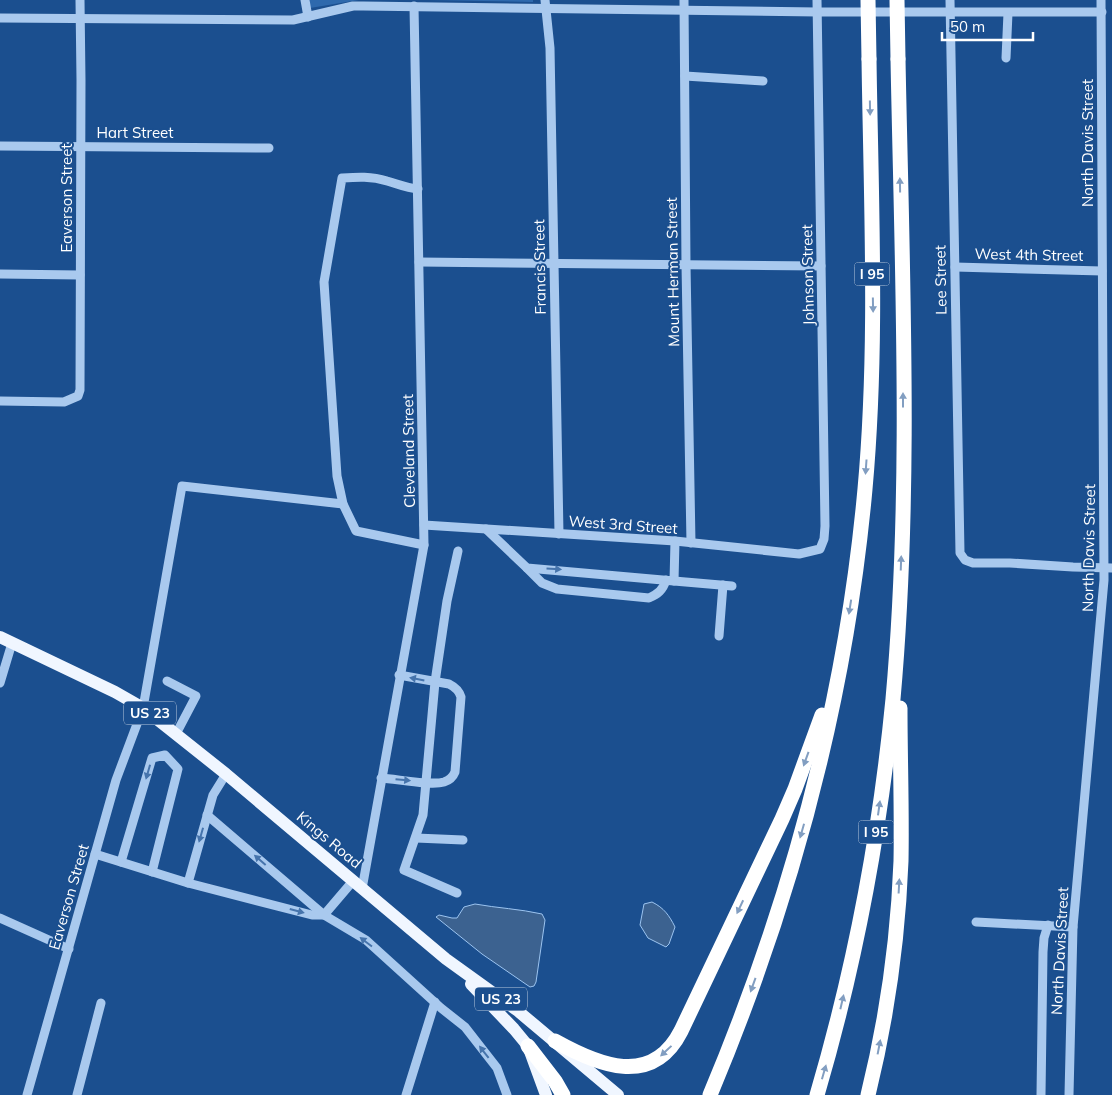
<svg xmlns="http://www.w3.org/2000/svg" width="1112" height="1095" viewBox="0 0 1112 1095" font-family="Mulish,sans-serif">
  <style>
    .green { fill: #2e69ad }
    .water { fill: #3c6290; stroke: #9cc4f0 }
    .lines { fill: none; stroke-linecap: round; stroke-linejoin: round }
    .minor { stroke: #a9c9ee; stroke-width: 9 }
    .major { stroke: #f0f6ff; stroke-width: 12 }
    .highway { stroke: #fff; stroke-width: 15 }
    .highway-bridge { stroke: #fff; stroke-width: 15 }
    .oneway { fill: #829ec1 }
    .oneway2 { fill: #4674ac }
    .labels { text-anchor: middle; stroke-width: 4; stroke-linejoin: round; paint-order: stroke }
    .shield { fill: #1b4f8f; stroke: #bbcadd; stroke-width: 1 }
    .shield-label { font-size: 14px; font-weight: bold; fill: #fff }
    .street-label { font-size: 15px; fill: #fff; stroke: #1b4f8f }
  </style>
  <rect width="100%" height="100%" fill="#1b4f8f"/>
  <g class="green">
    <polygon points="310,0 359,0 310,8"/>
    <polygon points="428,0 533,0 533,2"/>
  </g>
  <g class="water">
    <path d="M652,902C664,908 669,915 675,927L669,944L666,947L648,938L640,925L644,904Z"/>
    <path d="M475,904C497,908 520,909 542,914L545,920L536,982L534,986L530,987L482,954L436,917L439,915L452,918H457L464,907Z"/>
  </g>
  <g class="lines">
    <g class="minor">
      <polyline points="305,0 308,17"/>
      <polyline points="545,0 550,48 559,534"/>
      <polyline points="684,0 686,265 691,543"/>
      <polyline points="950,0 960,553 965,560 973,563 1010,563 1073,567 1112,568"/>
      <polyline points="0,18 293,20 353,6 363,6 818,12 1102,12"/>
      <polyline points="1006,58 1008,13"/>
      <polyline points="685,76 763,81"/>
      <polyline points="0,146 269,148"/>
      <path d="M418,189C406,188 398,184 387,181C371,176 357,177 342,178L324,282L337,476L343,504L356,531L424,545"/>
      <polyline points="419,262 821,266"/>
      <polyline points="955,267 1102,271"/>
      <polyline points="0,274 80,275"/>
      <polyline points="0,401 64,402 78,396 80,390 81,80 80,0"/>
      <polyline points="424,525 675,541 799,554 820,549 824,539 825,526 817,0"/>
      <polyline points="486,529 527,568 674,581 675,541"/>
      <path d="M527,568L542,583L557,589L649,598C658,594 663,590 666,580"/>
      <polyline points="674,581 732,586"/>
      <polyline points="719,636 723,585"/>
      <polyline points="167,681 196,696 176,734"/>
      <polyline points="0,683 12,643"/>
      <polyline points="226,774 213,795 188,883 312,915 324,915 353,881"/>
      <path d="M381,778C397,779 431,786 444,782C450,780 453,777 455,772L461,697C459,690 455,687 449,684L399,675"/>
      <polyline points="207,815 324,915 366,940 441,1008 465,1027 497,1068 507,1095"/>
      <polyline points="416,838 463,840"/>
      <polyline points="95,854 188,883"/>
      <polyline points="121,862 152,758 165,755 178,769 152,872"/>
      <polyline points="362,889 424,545 414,6"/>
      <polyline points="457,893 404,870 423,815 435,682 447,601 458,551"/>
      <polyline points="0,918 69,949"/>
      <polyline points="976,922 1073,927"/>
      <polyline points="27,1095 116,780 143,708 182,486 343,504"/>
      <polyline points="77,1095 101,1003"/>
      <polyline points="406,1095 435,1002"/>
      <polyline points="1041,1095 1043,952 1044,938 1048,925"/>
      <polyline points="1069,1095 1073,927 1104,580 1101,0"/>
    </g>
    <g class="major">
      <polyline points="0,637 115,692 143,708 226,774 446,959 518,1011 618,1095"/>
      <polyline points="471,984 514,1029 528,1046 546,1095"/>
    </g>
    <g class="highway">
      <path d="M555,1041C598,1065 652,1088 681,1031L782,819L795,789L822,715"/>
      <polyline points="528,1046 555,1081 563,1095"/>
      <path d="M710,1095C791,902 846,698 865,489C878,346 871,202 869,59"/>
      <path d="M817,1095C855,966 880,833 893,699C912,487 902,272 898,59"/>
      <path d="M868,1095C887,1018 898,940 901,861C902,810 900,759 900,708"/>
    </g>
    <g class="highway-bridge">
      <polyline points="868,0 869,59"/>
      <polyline points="897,0 898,59"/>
    </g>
  </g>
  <defs><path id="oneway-solid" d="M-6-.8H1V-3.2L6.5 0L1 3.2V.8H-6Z" transform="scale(1.25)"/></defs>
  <g class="oneway">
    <use href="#oneway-solid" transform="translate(870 108) rotate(89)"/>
    <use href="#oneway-solid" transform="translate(900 185) rotate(-91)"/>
    <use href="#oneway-solid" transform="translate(873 305) rotate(89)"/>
    <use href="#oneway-solid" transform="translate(903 400) rotate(-90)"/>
    <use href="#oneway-solid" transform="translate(866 467) rotate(94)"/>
    <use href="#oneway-solid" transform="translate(901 563) rotate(-88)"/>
    <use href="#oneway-solid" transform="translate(850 607) rotate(99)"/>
    <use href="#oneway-solid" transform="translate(806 759) rotate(110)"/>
    <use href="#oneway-solid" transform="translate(879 808) rotate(-82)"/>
    <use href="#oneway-solid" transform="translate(802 831) rotate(106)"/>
    <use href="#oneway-solid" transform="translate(899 886) rotate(-87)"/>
    <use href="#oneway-solid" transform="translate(740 907) rotate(115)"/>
    <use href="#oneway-solid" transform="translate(753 985) rotate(110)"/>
    <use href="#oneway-solid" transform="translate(842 1002) rotate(-77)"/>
    <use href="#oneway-solid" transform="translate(879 1047) rotate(-79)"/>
    <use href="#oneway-solid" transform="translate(666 1051) rotate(137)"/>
    <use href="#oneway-solid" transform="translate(824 1072) rotate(-74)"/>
  </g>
  <g class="oneway2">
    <use href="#oneway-solid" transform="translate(554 569) rotate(4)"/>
    <use href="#oneway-solid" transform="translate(417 679) rotate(-169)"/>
    <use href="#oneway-solid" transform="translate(148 772) rotate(106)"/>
    <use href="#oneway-solid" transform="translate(403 780) rotate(5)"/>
    <use href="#oneway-solid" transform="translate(201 835) rotate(106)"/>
    <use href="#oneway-solid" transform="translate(260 860) rotate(-139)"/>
    <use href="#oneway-solid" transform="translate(297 911) rotate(15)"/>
    <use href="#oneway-solid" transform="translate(366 942) rotate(-143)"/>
    <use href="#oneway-solid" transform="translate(484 1052) rotate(-128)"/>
  </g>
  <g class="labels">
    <g class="shield">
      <rect x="854.5" y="262.5" width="35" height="23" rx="4"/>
      <rect x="124" y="701.5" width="52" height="23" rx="4"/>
      <rect x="858.5" y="820.5" width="35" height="23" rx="4"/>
      <rect x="475" y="987.5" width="52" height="23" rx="4"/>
    </g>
    <g class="shield-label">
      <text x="872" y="279">I 95</text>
      <text x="150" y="718">US 23</text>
      <text x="876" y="837">I 95</text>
      <text x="501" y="1004">US 23</text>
    </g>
    <g class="street-label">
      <text x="135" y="138">Hart Street</text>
      <text transform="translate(1088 143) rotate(-90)" y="5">North Davis Street</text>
      <text transform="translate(67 198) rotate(-90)" y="5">Eaverson Street</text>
      <text transform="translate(1029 255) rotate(1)" y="5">West 4th Street</text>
      <text transform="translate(540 267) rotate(-91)" y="5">Francis Street</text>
      <text transform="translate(673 272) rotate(-91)" y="5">Mount Herman Street</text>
      <text transform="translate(808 275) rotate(-91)" y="5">Johnson Street</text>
      <text transform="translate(941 280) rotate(-91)" y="5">Lee Street</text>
      <text transform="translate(409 451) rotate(-91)" y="5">Cleveland Street</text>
      <text transform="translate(623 525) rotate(4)" y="5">West 3rd Street</text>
      <text transform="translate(1089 548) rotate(-89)" y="5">North Davis Street</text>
      <text transform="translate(329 840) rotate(40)" y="5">Kings Road</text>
      <text transform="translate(69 897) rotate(-74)" y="5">Eaverson Street</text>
      <text transform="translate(1060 951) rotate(-87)" y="5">North Davis Street</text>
    </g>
  </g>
  <path d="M942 32v8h91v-8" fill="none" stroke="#ffffff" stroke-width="2.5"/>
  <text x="950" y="32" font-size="15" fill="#ffffff" stroke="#1b4f8f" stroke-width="4" paint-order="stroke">50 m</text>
</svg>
